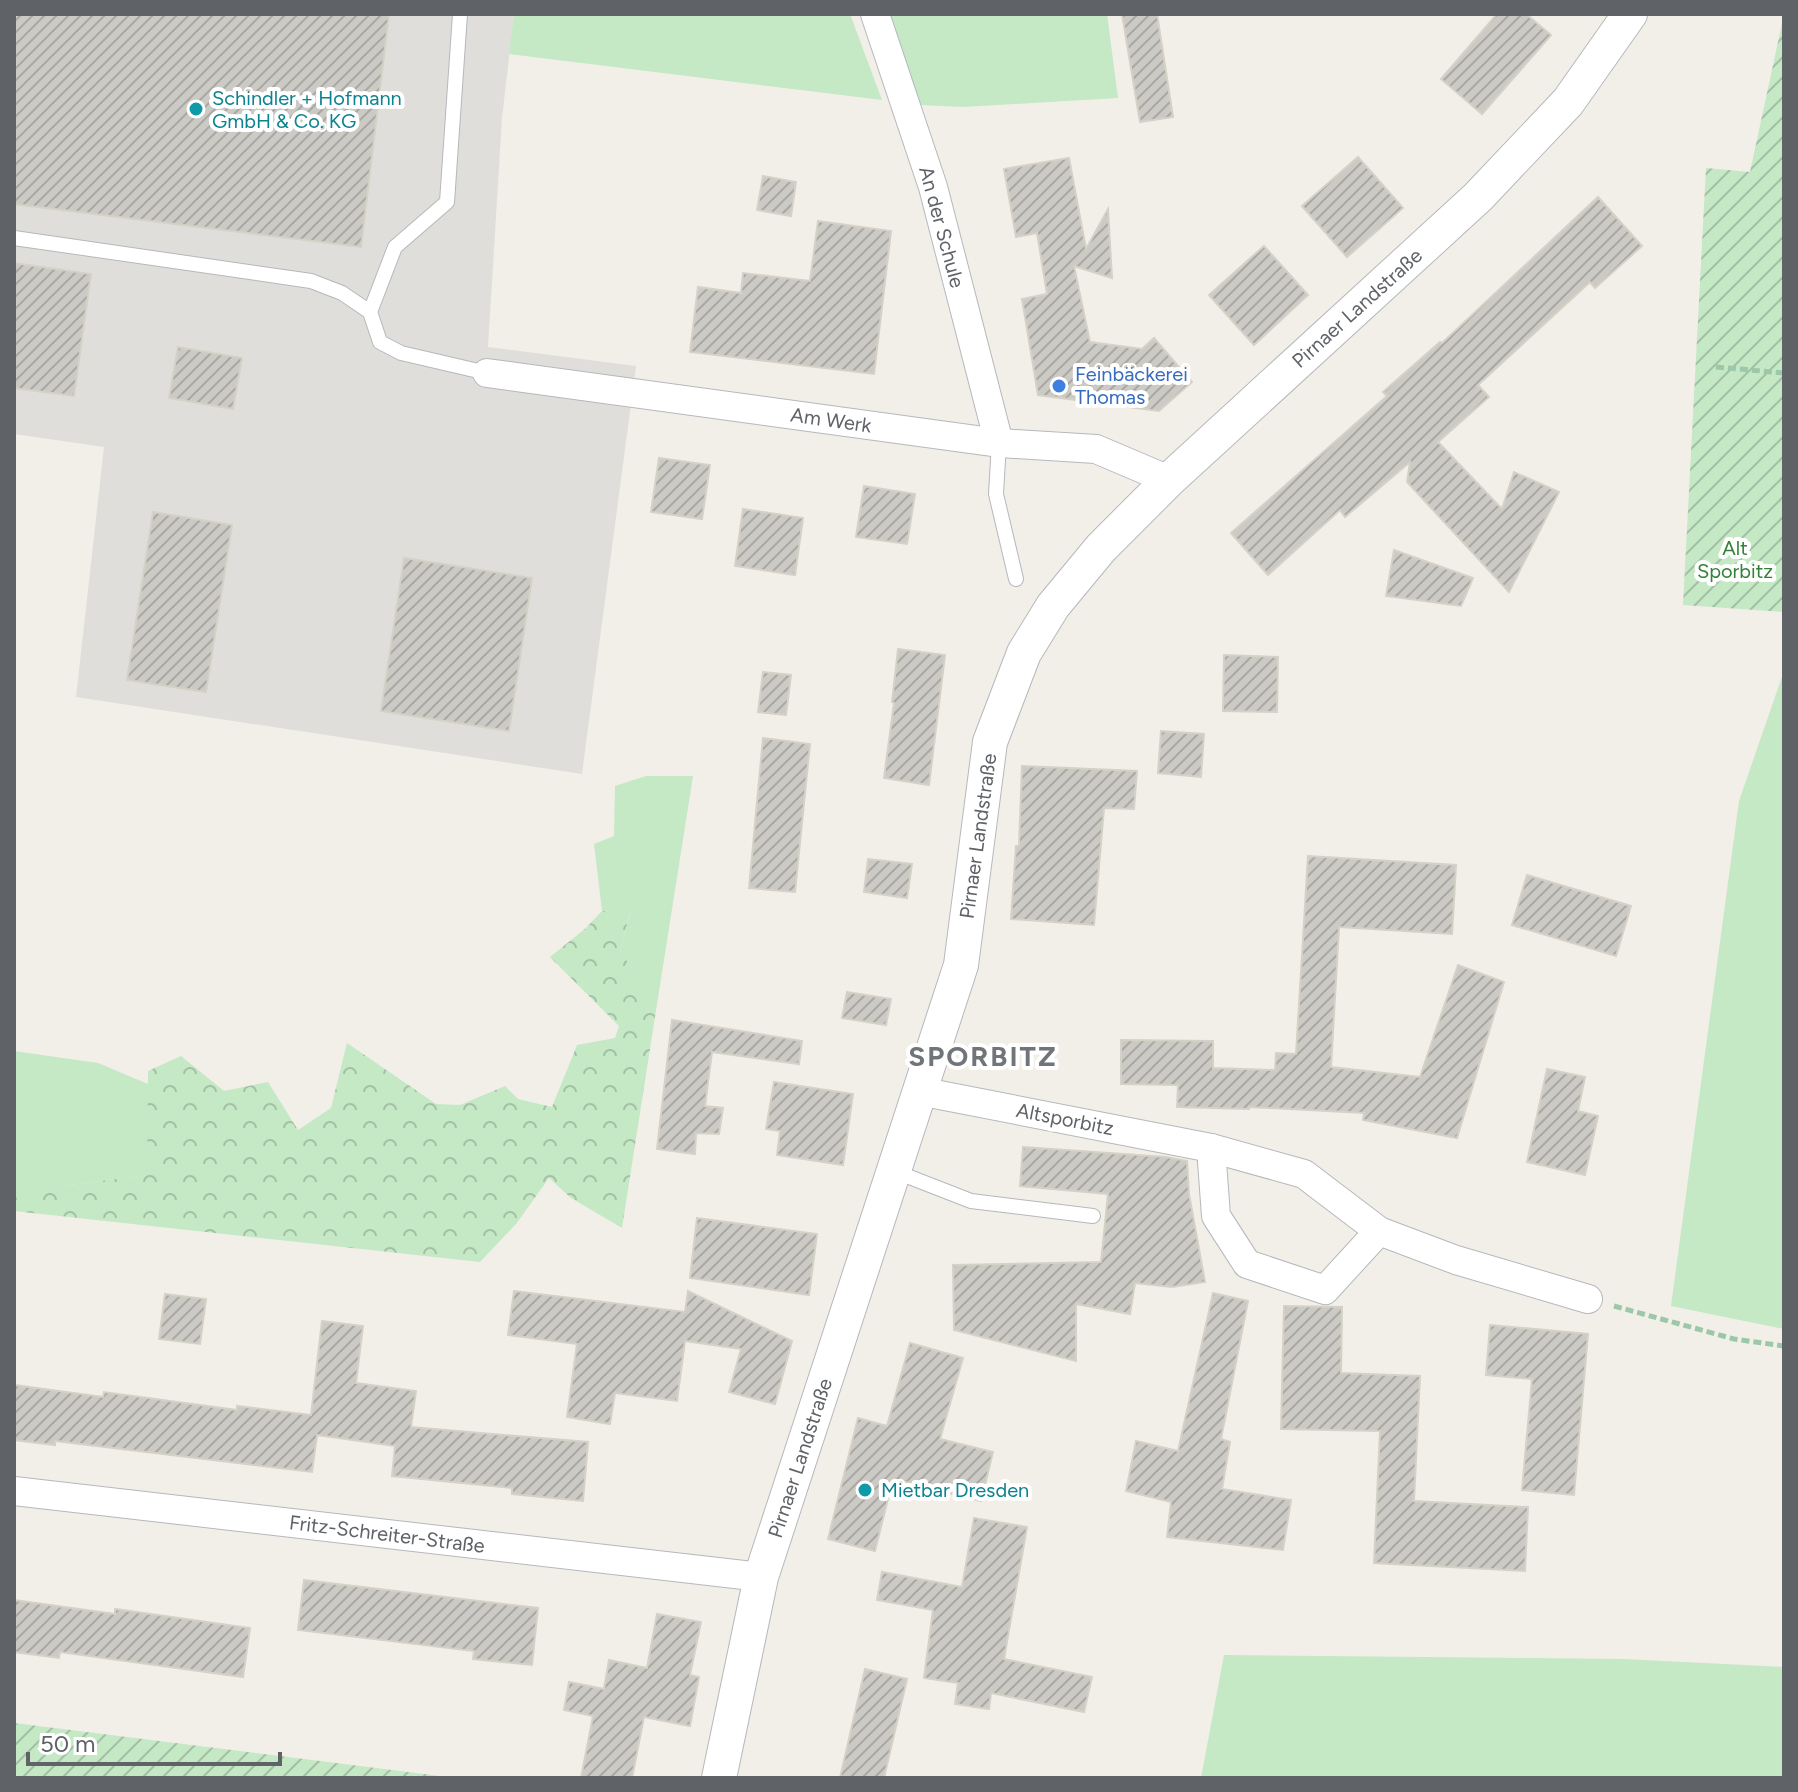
<svg xmlns="http://www.w3.org/2000/svg" width="1798" height="1792" viewBox="0 0 1798 1792" font-family="Figtree,sans-serif">
  <style>
    .industrial { fill: #e0deda }
    .green { fill: #c5e8c5 }
    .forest { fill: url(#forest-crowns) }
    .garden { fill: url(#garden-furrows) }
    .building { fill: url(#building-hatch); stroke: #d6d1c6; stroke-width: 2 }
    .lines { fill: none; stroke-linecap: round; stroke-linejoin: round }
    .service-casing { stroke: #b5b8bc; stroke-width: 16 }
    .minor-casing { stroke: #b5b8bc; stroke-width: 30 }
    .tertiary-casing { stroke: #b5b8bc; stroke-width: 36 }
    .path { stroke: #9cc7a9; stroke-width: 5; stroke-dasharray: 8 4; stroke-linecap: butt }
    .service { stroke: #fff; stroke-width: 14 }
    .minor { stroke: #fff; stroke-width: 28 }
    .tertiary { stroke: #fff; stroke-width: 34 }
    .culture-dot { fill: #0f9aa8; stroke: #fff; stroke-width: 3 }
    .shop-dot { fill: #3f7fe0; stroke: #fff; stroke-width: 3 }
    .labels { text-anchor: middle; stroke-width: 8; stroke-linejoin: round; paint-order: stroke }
    .culture-label { font-size: 20px; fill: #0d838f; stroke: #fff; text-anchor: start }
    .street-label { font-size: 20px; fill: #5f6368; stroke: #fff }
    .shop-label { font-size: 20px; fill: #366cbe; stroke: #fff; text-anchor: start }
    .park-label { font-size: 20px; fill: #348238; stroke: #fff }
    .district-label { font-size: 28px; font-weight: bold; letter-spacing: 2px; fill: #70757a; stroke: #fff }
  </style>
  <defs>
    <pattern id="forest-crowns" width="20" height="18" patternUnits="userSpaceOnUse" patternTransform="scale(2)"><rect width="20" height="18" fill="#c5e8c5"/><path d="M2 6a3 3 0 1 1 6 0M12 15a3 3 0 1 1 6 0" fill="none" stroke="#a3c0a4"/></pattern>
    <pattern id="garden-furrows" width="10" height="10" patternUnits="userSpaceOnUse" patternTransform="scale(2)"><rect width="10" height="10" fill="#c5e8c5"/><path d="M-1 1l2-2M0 10L10 0M9 11l2-2" fill="none" stroke="#a3c0a4"/></pattern>
    <pattern id="building-hatch" width="6" height="6" patternUnits="userSpaceOnUse" patternTransform="scale(2)"><rect width="6" height="6" fill="#cccac5"/><path d="M-1 1l2-2M0 6l6-6M5 7l2-2" fill="none" stroke="#a9a8a4"/></pattern>
  </defs>
  <rect width="100%" height="100%" fill="#f1efe8"/>
  <polygon class="industrial" points="14,14 514,14 502,118 488,347 636,366 582,774 76,697 104,447 14,434"/>
  <g class="green">
    <polygon points="514,14 850,14 882,100 509,54"/>
    <polygon points="887,14 1107,14 1118,98 963,107 921,105"/>
    <polygon points="1784,671 1784,1329 1671,1306 1739,801"/>
    <polygon points="646,776 693,776 657,1004 620,951 630,914 602,911 594,844 614,836 615,786"/>
    <polygon points="14,1051 98,1063 148,1084 148,1175 61,1186 14,1186"/>
    <polygon points="1224,1655 1623,1659 1784,1667 1784,1778 1201,1778"/>
  </g>
  <polygon class="forest" points="602,911 630,913 620,951 657,1004 622,1228 571,1198 549,1178 516,1224 480,1262 14,1211 14,1186 61,1186 147,1175 148,1071 181,1056 224,1091 268,1082 298,1130 331,1108 347,1043 436,1104 460,1105 505,1086 518,1099 552,1107 577,1045 615,1038 619,1026 550,957 586,928"/>
  <g class="garden">
    <polygon points="1784,14 1784,612 1683,605 1706,168 1750,172"/>
    <polygon points="14,1723 456,1778 14,1778"/>
  </g>
  <g class="building">
    <polygon points="14,14 389,14 361,247 14,204"/>
    <polygon points="1122,14 1157,14 1173,117 1140,122"/>
    <polygon points="1497,14 1526,14 1551,35 1482,114 1441,79"/>
    <polygon points="1358,157 1403,208 1347,257 1302,206"/>
    <polygon points="1069,158 1086,249 1108,209 1112,278 1074,266 1090,342 1142,349 1154,338 1192,382 1159,411 1038,395 1022,299 1047,294 1037,233 1016,237 1004,169"/>
    <polygon points="763,176 796,182 791,216 757,210"/>
    <polygon points="1598,197 1642,246 1595,288 1590,282 1478,385 1489,397 1438,442 1502,509 1514,472 1559,492 1509,592 1407,482 1410,462 1345,517 1340,510 1268,575 1231,533 1387,396 1383,392 1440,342 1442,343"/>
    <polygon points="818,221 891,231 874,374 690,352 698,287 741,293 743,273 810,281"/>
    <polygon points="1264,246 1308,295 1254,345 1209,295"/>
    <polygon points="14,263 91,274 74,396 14,388"/>
    <polygon points="178,347 242,358 233,409 169,398"/>
    <polygon points="659,458 710,465 702,519 651,512"/>
    <polygon points="864,486 915,494 907,544 856,537"/>
    <polygon points="743,509 803,518 795,575 735,566"/>
    <polygon points="153,512 232,525 206,692 127,680"/>
    <polygon points="1394,550 1473,578 1461,606 1386,596"/>
    <polygon points="404,558 532,578 509,731 381,711"/>
    <polygon points="898,649 945,655 929,785 884,778 894,703 892,702"/>
    <polygon points="1224,655 1278,657 1277,712 1223,711"/>
    <polygon points="763,672 791,675 786,715 758,712"/>
    <polygon points="1161,731 1204,734 1201,777 1158,773"/>
    <polygon points="763,738 810,744 795,892 749,888"/>
    <polygon points="1022,766 1137,771 1134,809 1104,808 1094,925 1011,919 1016,846 1019,846"/>
    <polygon points="1308,856 1456,865 1452,934 1339,927 1331,1067 1420,1077 1458,965 1504,982 1457,1138 1363,1120 1364,1113 1249,1107 1249,1109 1177,1107 1178,1085 1121,1084 1121,1040 1213,1041 1213,1068 1275,1070 1276,1053 1296,1054"/>
    <polygon points="868,859 912,864 907,898 864,892"/>
    <polygon points="1527,875 1631,906 1616,956 1512,925"/>
    <polygon points="847,992 891,999 886,1025 842,1018"/>
    <polygon points="672,1020 802,1041 799,1064 712,1052 705,1106 723,1108 719,1134 696,1133 695,1154 657,1149"/>
    <polygon points="1547,1069 1585,1077 1578,1111 1598,1116 1585,1175 1527,1162"/>
    <polygon points="774,1082 853,1094 843,1165 777,1155 780,1131 766,1129"/>
    <polygon points="1023,1147 1166,1157 1187,1161 1189,1194 1205,1282 1172,1287 1135,1283 1130,1314 1076,1304 1076,1361 954,1330 953,1265 1101,1262 1108,1194 1020,1186"/>
    <polygon points="697,1218 817,1234 809,1295 690,1278"/>
    <polygon points="514,1291 685,1312 688,1291 792,1341 775,1404 729,1392 741,1349 685,1341 677,1401 615,1393 610,1424 567,1417 577,1344 508,1335"/>
    <polygon points="1213,1293 1248,1301 1221,1439 1230,1442 1222,1489 1291,1500 1283,1550 1167,1537 1171,1502 1126,1491 1136,1441 1178,1451"/>
    <polygon points="165,1294 206,1299 200,1344 159,1339"/>
    <polygon points="1284,1306 1342,1307 1341,1373 1420,1376 1414,1501 1528,1507 1525,1571 1374,1563 1380,1431 1281,1429"/>
    <polygon points="322,1321 363,1326 356,1383 416,1391 411,1427 588,1442 583,1501 512,1494 512,1488 392,1476 395,1446 317,1435 312,1472 55,1441 55,1445 14,1440 14,1385 103,1397 104,1392 237,1410 237,1406 311,1415"/>
    <polygon points="1490,1325 1588,1334 1574,1495 1522,1490 1532,1379 1486,1375"/>
    <polygon points="910,1343 963,1358 940,1439 993,1452 981,1501 893,1479 875,1551 828,1539 858,1418 887,1426"/>
    <polygon points="974,1518 1027,1527 1004,1659 1092,1677 1084,1712 991,1693 989,1709 955,1704 958,1683 924,1678 933,1610 877,1600 882,1572 962,1587"/>
    <polygon points="304,1580 538,1608 532,1665 473,1659 474,1651 298,1630"/>
    <polygon points="14,1600 115,1614 115,1609 250,1628 243,1677 60,1652 59,1658 14,1652"/>
    <polygon points="657,1614 701,1622 690,1675 699,1677 690,1726 644,1717 632,1778 581,1778 593,1716 564,1710 569,1682 604,1689 609,1660 647,1668"/>
    <polygon points="865,1669 907,1679 884,1778 840,1778"/>
  </g>
  <g class="lines">
    <g class="service-casing">
      <g id="service">
        <polyline points="14,238 311,281 342,293 370,312 380,342 401,353 487,373"/>
        <polyline points="370,312 395,247 447,202 460,14"/>
        <polyline points="999,443 996,494 1016,579"/>
        <polyline points="894,1171 971,1201 1093,1216"/>
      </g>
    </g>
    <g class="minor-casing">
      <g id="minor">
        <polyline points="875,14 933,187 999,443"/>
        <polyline points="487,373 999,443 1096,449 1169,480"/>
        <polyline points="919,1091 1211,1148 1304,1174 1379,1231 1456,1260 1588,1299"/>
        <polyline points="1211,1148 1216,1216 1247,1264 1325,1290 1379,1231"/>
        <polyline points="14,1491 761,1577"/>
      </g>
    </g>
    <g class="tertiary-casing">
      <polyline id="tertiary" points="719,1778 761,1577 961,965 990,742 1024,653 1053,606 1101,548 1169,480 1478,197 1568,102 1630,14"/>
    </g>
    <g class="path">
      <polyline points="1716,367 1784,373"/>
      <polyline points="1614,1306 1734,1339 1784,1346"/>
    </g>
    <use href="#service" class="service"/>
    <use href="#minor" class="minor"/>
    <use href="#tertiary" class="tertiary"/>
  </g>
  <g class="culture-dot">
    <circle cx="196" cy="109" r="8"/>
    <circle cx="865" cy="1490" r="8"/>
  </g>
  <circle class="shop-dot" cx="1059" cy="386" r="8"/>
  <g class="labels">
    <g class="culture-label">
      <text x="212" y="105">Schindler + Hofmann<tspan x="212" dy="23">GmbH &amp; Co. KG</tspan></text>
      <text x="881" y="1497">Mietbar Dresden</text>
    </g>
    <g class="street-label">
      <text transform="translate(942 227) rotate(75)" y="7">An der Schule</text>
      <text transform="translate(1357 308) rotate(-42)" y="7">Pirnaer Landstraße</text>
      <text transform="translate(831 420) rotate(8)" y="7">Am Werk</text>
      <text transform="translate(978 836) rotate(-82)" y="7">Pirnaer Landstraße</text>
      <text transform="translate(1065 1119) rotate(11)" y="7">Altsporbitz</text>
      <text transform="translate(800 1458) rotate(-72)" y="7">Pirnaer Landstraße</text>
      <text transform="translate(387 1534) rotate(7)" y="7">Fritz-Schreiter-Straße</text>
    </g>
    <g class="shop-label">
      <text x="1075" y="381">Feinbäckerei<tspan x="1075" dy="23">Thomas</tspan></text>
    </g>
    <g class="park-label">
      <text x="1735" y="555">Alt<tspan x="1735" dy="23">Sporbitz</tspan></text>
    </g>
    <g class="district-label">
      <text x="983" y="1066">SPORBITZ</text>
    </g>
  </g>
  <rect width="1798" height="1792" fill="none" stroke="#5f6368" stroke-width="32"/>
  <path d="M28 1752v12h252v-12" fill="none" stroke="#5f6368" stroke-width="4"/>
  <text x="40" y="1752" font-size="24" fill="#5f6368" stroke="#ffffff" stroke-width="6" paint-order="stroke">50 m</text>
</svg>
